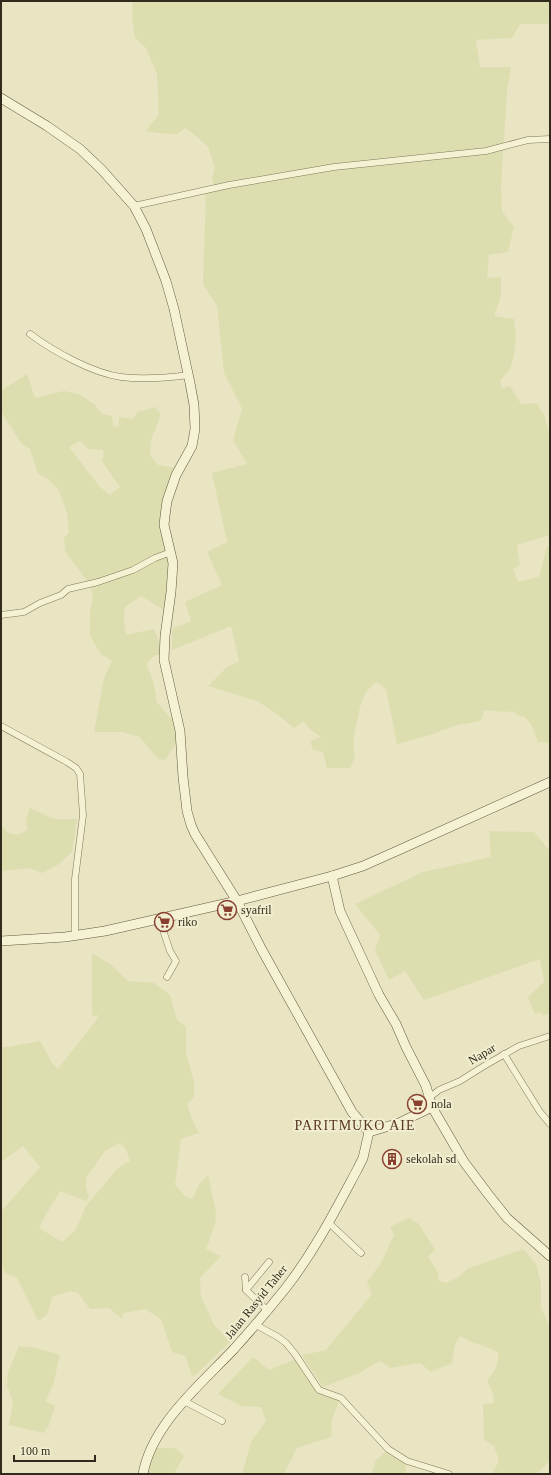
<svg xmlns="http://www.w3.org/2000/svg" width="551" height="1475" viewBox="0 0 551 1475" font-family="Georgia,serif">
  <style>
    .farmland { fill: #dddeb0; fill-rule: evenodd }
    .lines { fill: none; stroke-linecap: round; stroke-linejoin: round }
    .street-casing { stroke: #81765b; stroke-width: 7 }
    .secondary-casing { stroke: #62573e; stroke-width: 10 }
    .street { stroke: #f5f1d3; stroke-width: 6 }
    .secondary { stroke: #f5f1d3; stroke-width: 9 }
    .labels { text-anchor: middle; stroke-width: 4; stroke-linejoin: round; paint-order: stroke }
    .poi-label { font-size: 12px; fill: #322b1d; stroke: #f1eed0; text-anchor: start }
    .street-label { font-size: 12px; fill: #322b1d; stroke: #f1eed0 }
    .quarter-label { font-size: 14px; letter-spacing: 1px; fill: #5a3721; stroke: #f1eed0 }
  </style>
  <rect width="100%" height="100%" fill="#e9e4c1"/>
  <g class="farmland">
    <polygon points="133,1 550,1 550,21 547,24 520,24 512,38 476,40 480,67 511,67 507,91 501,186 502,211 514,227 508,252 489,255 487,278 501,277 501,296 494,316 514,319 516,338 514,356 510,369 500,381 502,388 510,386 521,404 536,403 544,414 550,436 550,535 517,545 520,565 513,569 518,582 539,577 547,546 550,548 550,743 538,742 531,724 525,717 517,715 513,711 505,712 484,710 481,721 457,725 433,734 397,744 386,689 376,682 366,692 360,707 353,741 355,757 350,768 327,768 323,752 313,750 310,741 321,737 311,730 303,721 294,728 277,714 257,701 208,686 226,668 239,661 231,626 172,650 172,629 191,621 185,602 222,585 207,552 227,542 212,473 247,464 233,440 242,409 224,373 217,306 203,284 206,190 216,188 212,179 215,167 208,147 195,135 185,128 177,134 157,133 146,131 159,115 157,74 146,48 135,38 132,17"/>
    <path d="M27,374L35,398L64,391L79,394L95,405L102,414L112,416L113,426L119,427V417L133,419L138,412L155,407L161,415L151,440L150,455L158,465L177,468L164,525L171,552L167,612L141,596L125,607L124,620L126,635L154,629L164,655H155L146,664L153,680L157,702L169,717L178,720L180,738L165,760L158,759L140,737L121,732H94L104,678L112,661L101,654L90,636V612L93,596L90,585L65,551L64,537L69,533L67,513L58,489L47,478L38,474L30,449L21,443L1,411V391ZM80,441L89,449L103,450L104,457L101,460L120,487L110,495L99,486L69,447Z"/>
    <polygon points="30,808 54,819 77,819 72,852 59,864 42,873 30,868 1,871 1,825 8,833 17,835 28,830 26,821"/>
    <polygon points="489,831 534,832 550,851 550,1013 543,1016 540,1012 535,1014 528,997 544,982 540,959 424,1000 405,971 389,980 375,950 380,935 355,904 423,872 491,857"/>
    <path d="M92,953L110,964L128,981L154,983L170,995L177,1020L186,1027V1054L194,1081V1097L187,1104L194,1124L199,1133L181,1139L175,1185L185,1196L192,1199L200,1183L208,1175L216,1212L215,1225L206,1249L221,1256L200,1278L201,1296L214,1325L230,1342L193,1377L185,1356L172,1352L161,1319L145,1309L124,1313L122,1319L109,1308L90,1309L78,1293L70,1291L52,1297L47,1315L38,1321L17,1278L4,1272L1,1259V1212L40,1167L23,1146L1,1162V1047H7L40,1041L52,1063L58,1069L98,1018V1015L92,1016ZM120,1143L126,1149L130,1161L118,1168L86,1206L75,1231L62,1242L39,1228L45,1216L60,1191L86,1201L89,1197L86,1188V1178L105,1151Z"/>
    <polygon points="409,1218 419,1224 435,1250 428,1256 438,1273 439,1281 447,1283 460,1276 467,1269 523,1249 536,1264 541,1284 541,1306 550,1328 550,1461 536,1474 492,1474 499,1461 494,1446 484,1440 483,1404 494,1403 493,1394 487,1381 496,1368 499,1353 482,1345 474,1343 460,1336 455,1345 452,1363 431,1372 420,1363 390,1368 380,1361 357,1374 323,1387 302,1355 326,1350 372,1294 367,1282 381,1263 394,1235 390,1227"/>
    <polygon points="19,1346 36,1348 60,1355 53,1385 45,1401 55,1406 49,1425 44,1433 9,1425 13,1401 7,1386 8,1372"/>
    <polygon points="253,1357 269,1370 298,1358 322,1392 341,1398 332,1419 331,1437 297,1448 284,1474 242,1474 251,1442 266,1421 261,1407 241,1406 218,1394"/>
    <polygon points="155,1448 175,1448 184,1456 174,1474 146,1474"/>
    <polygon points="385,1452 405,1464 406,1474 372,1474 375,1461"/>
  </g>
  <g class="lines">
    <g class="street-casing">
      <g id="street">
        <polyline points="134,206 229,185 334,167 486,151 528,140 550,139"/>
        <path d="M30,334C53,351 92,373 121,377C144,380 166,378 189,375"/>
        <polyline points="1,615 24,612 40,603 61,595 68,589 98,582 133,570 155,558 171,552"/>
        <polyline points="1,726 67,762 76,768 80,774 83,815 75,879 75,935"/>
        <polyline points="159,918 170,951 176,961 167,977"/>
        <polyline points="504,1054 540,1112 550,1124"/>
        <polyline points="429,1098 439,1090 460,1081 484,1066 519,1046 550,1036"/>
        <polyline points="329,1223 361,1253"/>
        <polyline points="245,1277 246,1290 267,1310"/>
        <polyline points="246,1290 269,1262"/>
        <polyline points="256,1325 278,1337 286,1343 295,1354 319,1390 341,1398 388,1449 407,1461 449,1474"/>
        <polyline points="184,1401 222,1421"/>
      </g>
    </g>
    <g class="secondary-casing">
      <g id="secondary">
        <polyline points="1,98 47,126 80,149 102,170 134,206 146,229 166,281 174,309 190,383 194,405 195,429 192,446 176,475 167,501 165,516 164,525 173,563 171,592 165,636 164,660 180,731 183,777 187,811 191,825 195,834 237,901 262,950 352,1112 369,1132"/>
        <polyline points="332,876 340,911 379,995 396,1024 406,1047 426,1086 432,1107 464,1162 488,1194 507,1218 550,1256"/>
        <polyline points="1,941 65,937 105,931 237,901 332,876 363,866 399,850 550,782"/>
        <polyline points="369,1132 399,1123 432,1107"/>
        <path d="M143,1474C152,1424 201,1384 234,1349C252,1329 269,1309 285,1289C314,1252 335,1211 357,1170L363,1158L369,1132"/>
      </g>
    </g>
    <use href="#street" class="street"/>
    <use href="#secondary" class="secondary"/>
  </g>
  <defs>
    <g id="supermarket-ring" transform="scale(1)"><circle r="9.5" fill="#f1eed0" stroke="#894031" stroke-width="1.5"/><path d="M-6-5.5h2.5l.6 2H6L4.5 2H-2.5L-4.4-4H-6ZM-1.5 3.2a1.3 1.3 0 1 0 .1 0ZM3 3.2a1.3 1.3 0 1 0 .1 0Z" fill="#894031"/></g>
    <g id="building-ring" transform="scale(1)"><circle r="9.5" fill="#f1eed0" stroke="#894031" stroke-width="1.5"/><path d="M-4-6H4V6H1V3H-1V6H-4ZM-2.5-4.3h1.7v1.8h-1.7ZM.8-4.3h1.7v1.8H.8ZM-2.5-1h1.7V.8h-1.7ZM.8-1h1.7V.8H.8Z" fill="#894031"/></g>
  </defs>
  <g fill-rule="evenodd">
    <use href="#supermarket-ring" x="227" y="910"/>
    <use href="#supermarket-ring" x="164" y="922"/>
    <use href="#supermarket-ring" x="417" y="1104"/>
    <use href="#building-ring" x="392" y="1159"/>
  </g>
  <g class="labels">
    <g class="poi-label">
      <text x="241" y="914">syafril</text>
      <text x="178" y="926">riko</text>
      <text x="431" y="1108">nola</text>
      <text x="406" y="1163">sekolah sd</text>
    </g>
    <g class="street-label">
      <text transform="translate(482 1054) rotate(-31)" y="4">Napar</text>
      <text transform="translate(256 1302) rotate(-51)" y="4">Jalan Rasyid Taher</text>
    </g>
    <g class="quarter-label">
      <text x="355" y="1130">PARITMUKO AIE</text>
    </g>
  </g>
  <rect width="551" height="1475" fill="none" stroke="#322b1d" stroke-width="4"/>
  <path d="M14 1455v6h81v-6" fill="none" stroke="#322b1d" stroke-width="2"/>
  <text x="20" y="1455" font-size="12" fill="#322b1d" stroke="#f1eed0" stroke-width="3" paint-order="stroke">100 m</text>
</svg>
